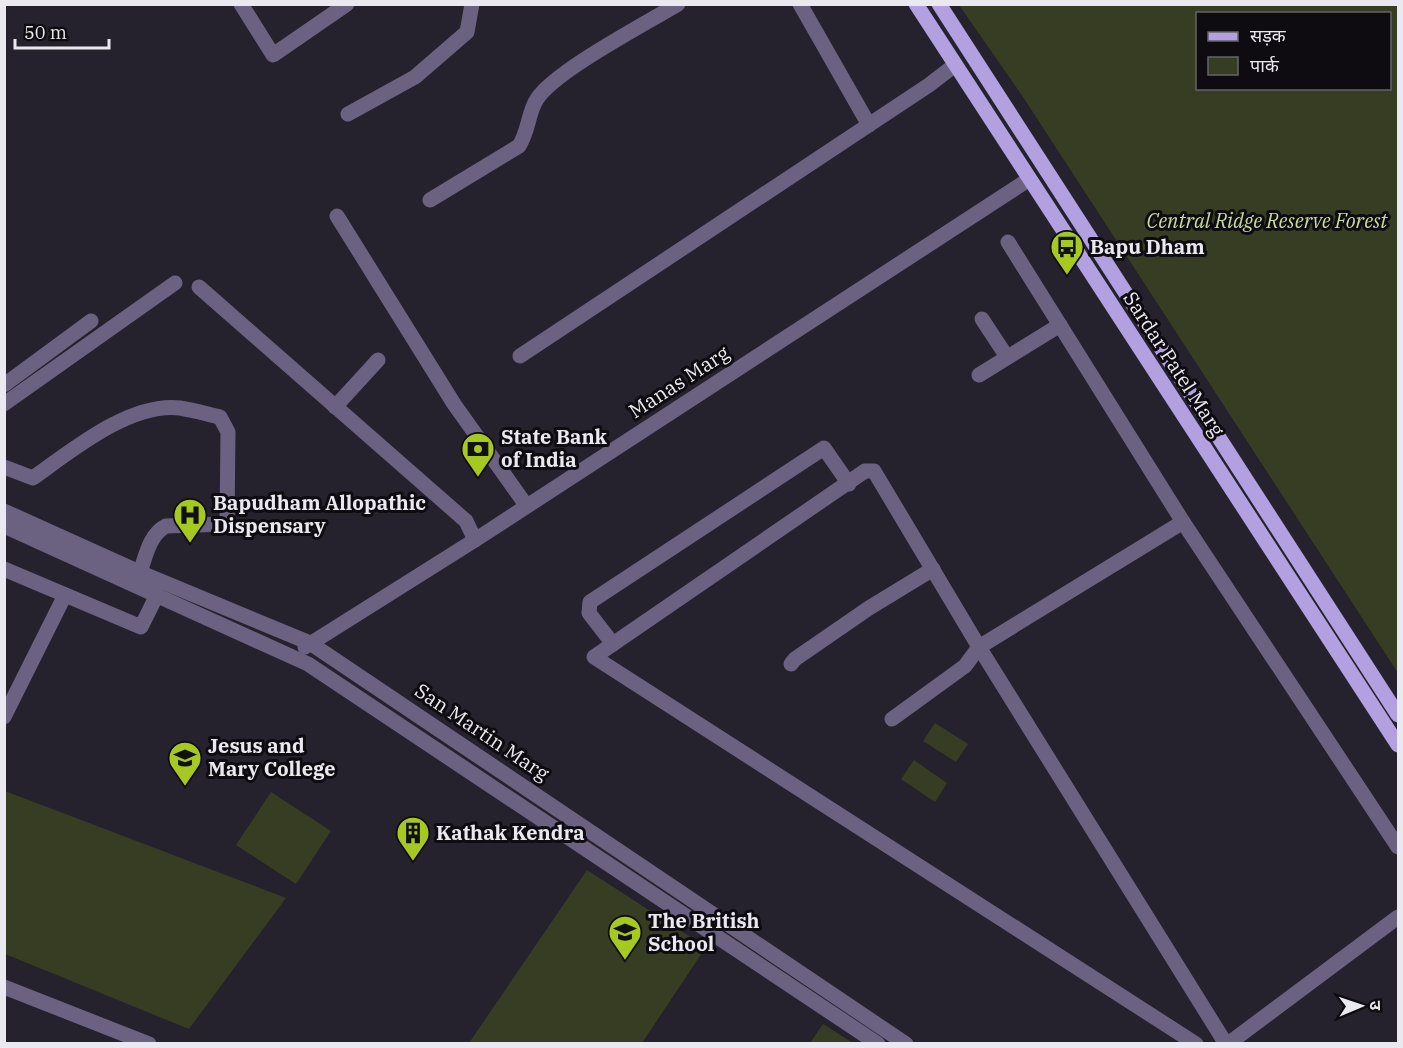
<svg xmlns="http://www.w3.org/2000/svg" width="1403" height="1048" viewBox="0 0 1403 1048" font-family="'IBM Plex Serif','Noto Sans Devanagari',serif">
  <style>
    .green { fill: #363d22; fill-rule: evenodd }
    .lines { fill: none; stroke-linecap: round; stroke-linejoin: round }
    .minor { stroke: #6b6282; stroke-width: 15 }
    .major { stroke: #b2a0e1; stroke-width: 15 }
    .labels { text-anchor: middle; stroke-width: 6; stroke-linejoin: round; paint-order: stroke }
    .park-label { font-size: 20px; font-style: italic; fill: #c9db9f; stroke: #0e0c11 }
    .poi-label { font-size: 20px; font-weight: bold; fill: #ebe9f0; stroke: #0e0c11; text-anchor: start }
    .street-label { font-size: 20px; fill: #ebe9f0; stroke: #0e0c11 }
  </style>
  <rect width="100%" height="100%" fill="#25222d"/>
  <g class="green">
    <path d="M959,5H1398V673L1023,97ZM1198,14H1390V88H1198Z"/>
    <polygon points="935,723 968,744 956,762 923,741"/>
    <polygon points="914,760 947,783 935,802 901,779"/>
    <polygon points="5,791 286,898 189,1029 5,954"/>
    <polygon points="271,792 331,831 296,884 236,845"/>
    <polygon points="587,870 706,947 642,1043 469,1043"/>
    <polygon points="823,1024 853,1043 810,1043"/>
  </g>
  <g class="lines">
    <g class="minor">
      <polyline points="241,4 273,55 347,4"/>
      <polyline points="800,4 869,125"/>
      <polyline points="348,114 415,77 467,32 472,4"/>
      <path d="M430,200L519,146C529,131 528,112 537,99C555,71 645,24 678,4"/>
      <polyline points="337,216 454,404 526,505"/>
      <polyline points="1008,242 1183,522 1398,847"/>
      <polyline points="199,287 466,521 475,540"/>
      <polyline points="982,319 1007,357"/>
      <polyline points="520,356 929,85 955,65"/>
      <polyline points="979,375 1060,325"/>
      <polyline points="4,385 91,321"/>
      <polyline points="4,404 175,283"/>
      <polyline points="335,407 378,360"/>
      <path d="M4,467L33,478C71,451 130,402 180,408C193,410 207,414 220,417L228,432L227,524L166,526C149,535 146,556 140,572"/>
      <polyline points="4,511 146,575 310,643 906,1044"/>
      <polyline points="4,526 308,664 878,1044"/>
      <polyline points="4,569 141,627 157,595"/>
      <polyline points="613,644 589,613 590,602 824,448 849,484"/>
      <polyline points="305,647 475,540 1028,180"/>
      <polyline points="791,664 795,659 869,608 933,569"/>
      <polyline points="4,717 65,595"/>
      <polyline points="892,719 965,666 979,647 1183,522"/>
      <polyline points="4,987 149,1044"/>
      <polyline points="1196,1044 594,657 865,471 874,471 979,647 1226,1044"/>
      <polyline points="1228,1044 1398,917"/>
    </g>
    <g class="major">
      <polyline points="916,4 1398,745"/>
      <polyline points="939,4 1398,715"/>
    </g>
  </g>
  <defs>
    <g id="bus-pin" transform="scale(1.725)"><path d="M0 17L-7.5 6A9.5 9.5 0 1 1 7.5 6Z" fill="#a6c821" stroke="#0e0c11"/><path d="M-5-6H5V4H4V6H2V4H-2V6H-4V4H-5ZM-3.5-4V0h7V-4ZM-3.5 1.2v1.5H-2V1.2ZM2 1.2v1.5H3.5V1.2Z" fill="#111"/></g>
    <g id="bank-pin" transform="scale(1.725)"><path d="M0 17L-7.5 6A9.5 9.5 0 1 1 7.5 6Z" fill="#a6c821" stroke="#0e0c11"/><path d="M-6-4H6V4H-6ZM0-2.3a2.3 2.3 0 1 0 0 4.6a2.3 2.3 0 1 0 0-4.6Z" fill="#111"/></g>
    <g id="hospital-pin" transform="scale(1.725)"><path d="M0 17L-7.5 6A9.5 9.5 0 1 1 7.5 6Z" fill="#a6c821" stroke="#0e0c11"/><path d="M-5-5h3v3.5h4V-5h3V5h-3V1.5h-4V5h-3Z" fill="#111"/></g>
    <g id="university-pin" transform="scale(1.725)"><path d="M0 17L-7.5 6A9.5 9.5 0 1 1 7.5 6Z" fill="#a6c821" stroke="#0e0c11"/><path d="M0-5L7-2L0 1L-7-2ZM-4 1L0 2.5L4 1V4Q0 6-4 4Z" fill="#111"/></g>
    <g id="building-pin" transform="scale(1.725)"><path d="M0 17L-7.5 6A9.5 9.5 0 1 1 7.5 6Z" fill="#a6c821" stroke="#0e0c11"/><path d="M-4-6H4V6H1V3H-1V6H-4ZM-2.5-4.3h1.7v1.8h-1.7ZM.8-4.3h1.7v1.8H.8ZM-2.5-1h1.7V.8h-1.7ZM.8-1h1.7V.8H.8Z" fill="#111"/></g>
    <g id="school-pin" transform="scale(1.725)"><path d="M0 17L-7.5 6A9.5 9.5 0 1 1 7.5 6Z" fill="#a6c821" stroke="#0e0c11"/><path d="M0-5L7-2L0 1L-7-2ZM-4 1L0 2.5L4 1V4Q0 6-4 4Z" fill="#111"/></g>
  </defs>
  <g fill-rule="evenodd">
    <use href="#bus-pin" x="1067" y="247"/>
    <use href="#bank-pin" x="478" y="449"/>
    <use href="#hospital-pin" x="190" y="515"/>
    <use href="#university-pin" x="185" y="758"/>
    <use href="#building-pin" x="413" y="833"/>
    <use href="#school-pin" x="625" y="932"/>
  </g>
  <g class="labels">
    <g class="park-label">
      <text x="1267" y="228">Central Ridge Reserve Forest</text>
    </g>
    <g class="poi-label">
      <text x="1090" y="254">Bapu Dham</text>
      <text x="501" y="444">State Bank<tspan x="501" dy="23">of India</tspan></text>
      <text x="213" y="510">Bapudham Allopathic<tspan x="213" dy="23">Dispensary</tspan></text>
      <text x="208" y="753">Jesus and<tspan x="208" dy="23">Mary College</tspan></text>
      <text x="436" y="840">Kathak Kendra</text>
      <text x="648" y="928">The British<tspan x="648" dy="23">School</tspan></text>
    </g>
    <g class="street-label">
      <text transform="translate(1174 364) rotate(57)" y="7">Sardar Patel Marg</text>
      <text transform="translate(679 382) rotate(-33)" y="7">Manas Marg</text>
      <text transform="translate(482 732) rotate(34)" y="7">San Martin Marg</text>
    </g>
  </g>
  <rect width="1403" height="1048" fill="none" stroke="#ebe9f0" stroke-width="12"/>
  <rect x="1196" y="12" width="195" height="78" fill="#0e0c11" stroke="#66646a" stroke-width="1.5"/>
  <rect x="1208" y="32" width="30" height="9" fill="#b2a0e1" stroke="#66646a" stroke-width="1.5"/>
  <text x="1250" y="42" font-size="18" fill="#ebe9f0">सड़क</text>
  <rect x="1208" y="57" width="30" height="18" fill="#363d22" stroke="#66646a" stroke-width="1.5"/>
  <text x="1250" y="72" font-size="18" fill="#ebe9f0">पार्क</text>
  <g transform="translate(1361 1006) rotate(88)" stroke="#0e0c11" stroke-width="4.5" paint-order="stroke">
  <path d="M0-4.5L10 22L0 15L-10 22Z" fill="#ebe9f0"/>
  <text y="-9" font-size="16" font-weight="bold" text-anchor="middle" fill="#ebe9f0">उ</text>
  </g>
  <path d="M15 39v9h94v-9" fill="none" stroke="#ebe9f0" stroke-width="3"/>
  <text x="24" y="39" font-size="18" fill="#ebe9f0" stroke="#0e0c11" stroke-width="4.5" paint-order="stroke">50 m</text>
</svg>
